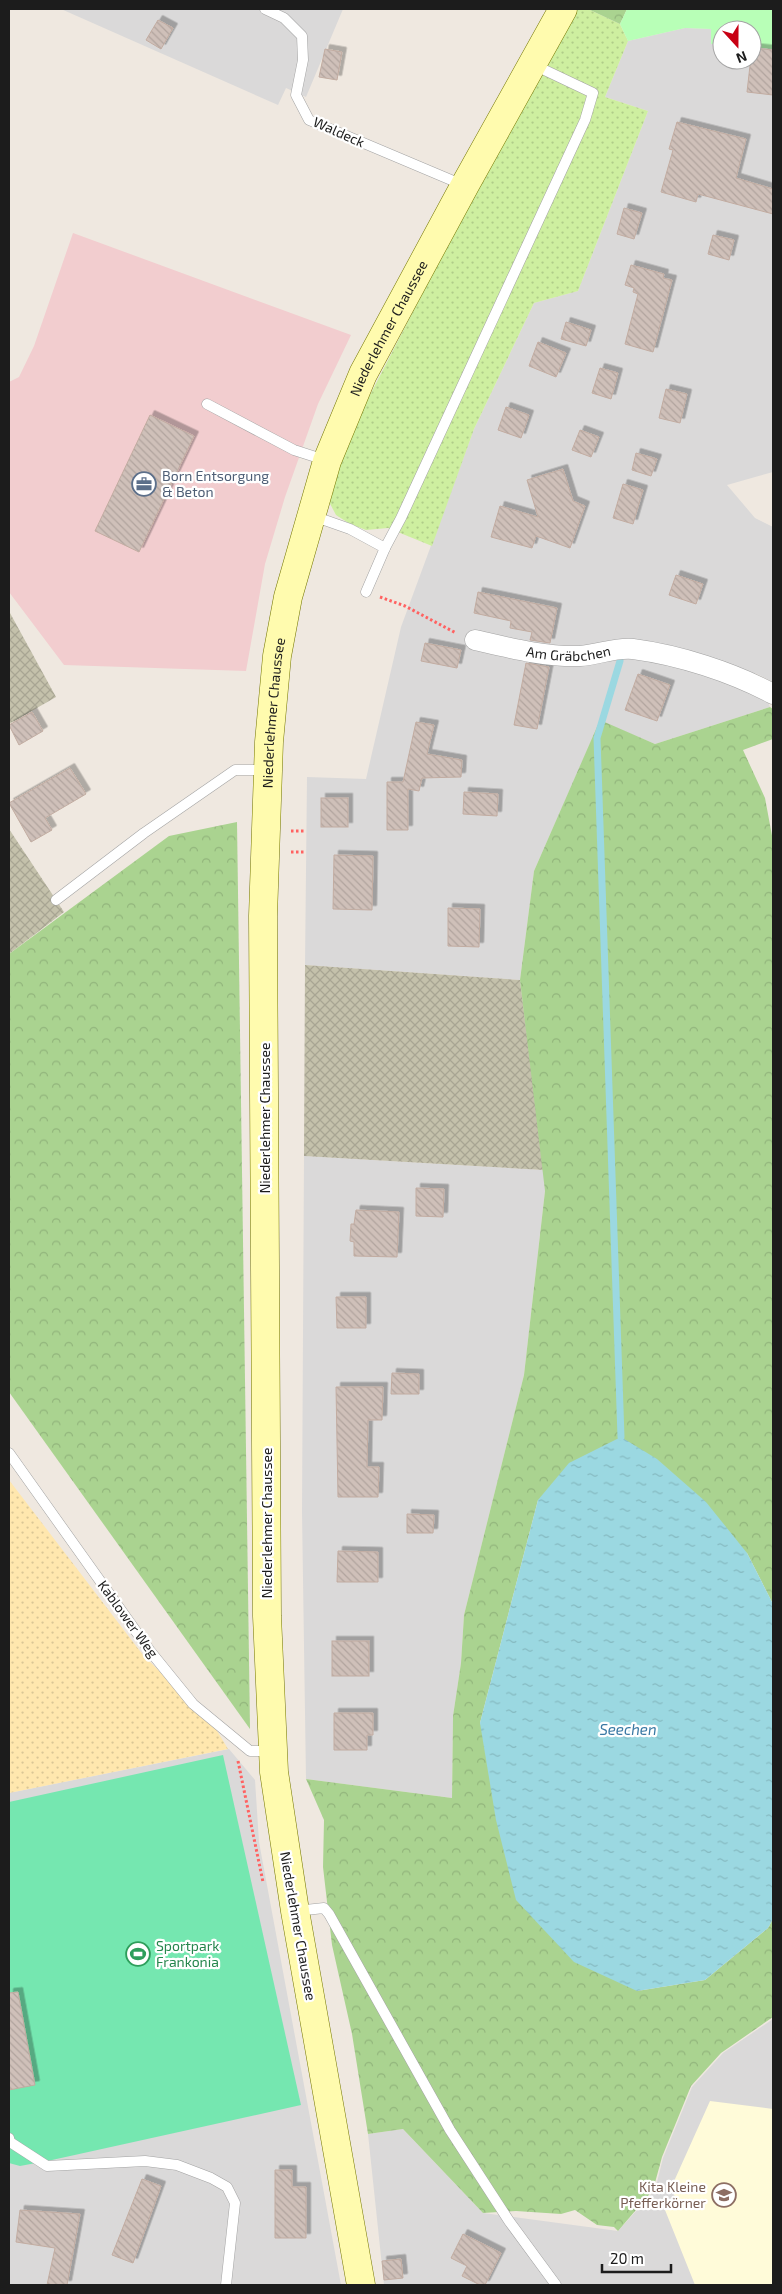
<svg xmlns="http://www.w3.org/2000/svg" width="782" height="2294" viewBox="0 0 782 2294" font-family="'Exo 2',sans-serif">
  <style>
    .residential { fill: #dad9d9 }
    .commercial { fill: #f2cdcf }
    .education { fill: #fffbd9 }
    .construction { fill: url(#construction-cross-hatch) }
    .grass { fill: url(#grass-dots) }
    .forest { fill: url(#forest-crowns) }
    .sand { fill: url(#sand-dots) }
    .park { fill: #b8ffb7 }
    .pitch { fill: #75e7b0 }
    .water { fill: url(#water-ripples) }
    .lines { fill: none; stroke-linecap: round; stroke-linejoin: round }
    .stream { stroke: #9bd8e1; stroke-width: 7 }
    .building { fill: url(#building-back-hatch); stroke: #c2aca1; filter: url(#shadow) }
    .lane-casing { stroke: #a3a3a3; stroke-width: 11 }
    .street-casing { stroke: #a3a3a3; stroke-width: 21 }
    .secondary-casing { stroke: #747600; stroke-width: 29 }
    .path { stroke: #ff6261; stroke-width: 3; stroke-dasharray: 2.5 2.5; stroke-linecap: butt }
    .lane { stroke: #fff; stroke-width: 10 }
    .street { stroke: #fff; stroke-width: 20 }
    .secondary { stroke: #fffbae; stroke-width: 28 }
    .labels { text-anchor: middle; stroke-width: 4.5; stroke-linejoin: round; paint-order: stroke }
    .street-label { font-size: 14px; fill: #1c1c1c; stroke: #fff }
    .service-label { font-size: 14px; fill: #4e5e75; stroke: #fff; text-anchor: start }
    .leisure-label { font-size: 14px; fill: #27864d; stroke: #fff; text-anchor: start }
    .education-label { font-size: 14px; fill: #785e54; stroke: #fff; text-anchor: end }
    .water-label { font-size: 15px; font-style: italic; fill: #3a79a4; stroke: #fff }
  </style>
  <defs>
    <pattern id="construction-cross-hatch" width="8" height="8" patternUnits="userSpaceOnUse" patternTransform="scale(1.25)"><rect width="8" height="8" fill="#c4c1ab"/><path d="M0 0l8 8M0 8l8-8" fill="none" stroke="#a8a593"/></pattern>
    <pattern id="grass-dots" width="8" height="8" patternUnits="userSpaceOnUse" patternTransform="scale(1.25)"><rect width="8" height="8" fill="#ceefa0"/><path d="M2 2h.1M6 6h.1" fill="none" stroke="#b0cc89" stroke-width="1.8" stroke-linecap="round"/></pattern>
    <pattern id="forest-crowns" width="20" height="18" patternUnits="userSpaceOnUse" patternTransform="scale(1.25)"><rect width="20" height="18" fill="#aad390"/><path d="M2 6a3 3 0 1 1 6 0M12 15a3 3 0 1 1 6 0" fill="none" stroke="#92b57c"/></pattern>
    <pattern id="sand-dots" width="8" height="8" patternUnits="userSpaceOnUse" patternTransform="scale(1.25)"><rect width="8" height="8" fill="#ffe7ae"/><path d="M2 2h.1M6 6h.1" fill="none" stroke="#dac695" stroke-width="1.8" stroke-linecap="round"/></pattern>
    <pattern id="water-ripples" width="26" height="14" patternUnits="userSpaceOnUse" patternTransform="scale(1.25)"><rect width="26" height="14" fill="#9bd8e1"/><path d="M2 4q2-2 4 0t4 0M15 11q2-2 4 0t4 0" fill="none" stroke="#85b9c0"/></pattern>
    <pattern id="building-back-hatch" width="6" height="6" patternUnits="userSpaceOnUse" patternTransform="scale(1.25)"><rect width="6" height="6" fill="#cfc0b9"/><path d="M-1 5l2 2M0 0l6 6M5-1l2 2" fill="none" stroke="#b1a49e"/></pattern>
    <filter id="shadow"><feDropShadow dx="4.5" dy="-4.5" stdDeviation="0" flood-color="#0004"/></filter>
  </defs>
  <rect width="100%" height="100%" fill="#efe8e0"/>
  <g class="residential">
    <polygon points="61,9 343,9 306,97 286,88 278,105"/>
    <polygon points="685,28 712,29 711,43 722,44 722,60 752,60 752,47 773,49 773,472 727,485 755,518 773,527 773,682 755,673 770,707 655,744 600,721 534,871 520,980 305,965 307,777 366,779 401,627 474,429 534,303 578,291 648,111 605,97 628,41"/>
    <polygon points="304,1156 544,1170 545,1191 524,1375 464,1615 461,1663 453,1716 452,1798 306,1779 302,1512"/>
    <polygon points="229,1749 255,1780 259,1842 341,2285 9,2285 9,1793"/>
    <polygon points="773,2019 773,2285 384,2285 368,2134 403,2129 483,2213 618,2231 655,2190 663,2158 692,2087 723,2053"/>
  </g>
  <polygon class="commercial" points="73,233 351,335 318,404 285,497 265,564 246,671 64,665 9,592 9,382 19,377 34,346"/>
  <polygon class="education" points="710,2101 773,2109 773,2285 695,2285 665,2210 678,2203 671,2188"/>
  <g class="construction">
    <polygon points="10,613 56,697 9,724 9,614"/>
    <polygon points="9,829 64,912 9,954"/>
    <polygon points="305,965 520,980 544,1170 304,1156"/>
  </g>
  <polygon class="grass" points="576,9 588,9 620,24 628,41 605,97 648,111 578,291 534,303 474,429 432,546 388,528 366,530 350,524 336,515 327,498 340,453 476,190"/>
  <g class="forest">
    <polygon points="588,9 627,9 620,24"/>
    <polygon points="770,707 773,709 773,739 743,750 765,798 773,841 773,1604 747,1553 538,1500 480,1723 637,1991 705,1980 768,1928 773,1919 773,2017 721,2053 691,2086 662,2157 653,2190 618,2231 614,2227 597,2225 575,2210 561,2214 516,2211 483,2213 403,2129 368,2134 352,2034 332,1945 323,1867 324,1820 306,1779 452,1798 453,1716 461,1663 464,1615 524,1375 545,1191 520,980 534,871 600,720 655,744"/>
    <polygon points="237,822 250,1729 9,1392 9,954 169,836"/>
  </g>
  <polygon class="sand" points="9,1480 143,1655 213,1724 228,1749 9,1793"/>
  <polygon class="park" points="627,9 773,9 773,49 752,47 752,30 722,30 722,44 711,44 711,29 685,28 628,41 620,24"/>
  <polygon class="pitch" points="223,1755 301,2105 52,2160 20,2166 9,2163 9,1802"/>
  <polygon class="water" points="621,1437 657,1459 706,1502 747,1553 773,1604 773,1919 768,1928 705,1980 637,1991 574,1962 516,1900 496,1820 480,1723 538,1500 569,1463"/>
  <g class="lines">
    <polyline class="stream" points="620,661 597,738 621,1437"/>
  </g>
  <g class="building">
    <polygon points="158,20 173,28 161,49 146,40"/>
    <polygon points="752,48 773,50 773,95 747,92"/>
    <polygon points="325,49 342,52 337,80 319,77"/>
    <polygon points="677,122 746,139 736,178 773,189 773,214 698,194 696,202 661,192 673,150 669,149"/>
    <polygon points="624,208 642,213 634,239 617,234"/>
    <polygon points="713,235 734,240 729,260 708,254"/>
    <polygon points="631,265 664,274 663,278 672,280 653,352 625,344 638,294 633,292 634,288 625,285"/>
    <polygon points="566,322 591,330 586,346 561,339"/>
    <polygon points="538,342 566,353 556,377 529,366"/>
    <polygon points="600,368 618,373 611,399 592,393"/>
    <polygon points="666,389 687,394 680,423 659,418"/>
    <polygon points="506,407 529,415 521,438 498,430"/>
    <polygon points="150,415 194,436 139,552 95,531"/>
    <polygon points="580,430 599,437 591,457 572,450"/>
    <polygon points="636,453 657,459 651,476 632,470"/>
    <polygon points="563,469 573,501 585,506 570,548 536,536 532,548 491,537 500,506 538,517 527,480"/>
    <polygon points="623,484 643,490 633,524 613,518"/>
    <polygon points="676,575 703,584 696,604 669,595"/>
    <polygon points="478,592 557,608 550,643 530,640 532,632 510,628 511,621 474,613"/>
    <polygon points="425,643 461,650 457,668 421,661"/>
    <polygon points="526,663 549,667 537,729 514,725"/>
    <polygon points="638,674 670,685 657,721 625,710"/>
    <polygon points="32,712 43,731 19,745 9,725"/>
    <polygon points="416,722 434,725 427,754 462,760 461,777 422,778 419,791 408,789 408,830 387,830 387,782 403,782"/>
    <polygon points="70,768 86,794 45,818 52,830 31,842 9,803"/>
    <polygon points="464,792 498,794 497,816 463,814"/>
    <rect x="321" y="798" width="27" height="29"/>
    <polygon points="334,855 373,856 372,910 333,909"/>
    <polygon points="448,908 480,909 479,947 448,946"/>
    <polygon points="416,1188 444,1189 443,1217 416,1216"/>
    <polygon points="356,1210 399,1212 397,1257 354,1256 354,1242 350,1241 351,1224 354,1224"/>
    <polygon points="336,1297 366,1297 366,1328 337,1328"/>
    <polygon points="392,1373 419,1374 419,1394 391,1394"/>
    <polygon points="336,1387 383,1387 382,1420 368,1420 367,1467 379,1467 378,1497 338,1497"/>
    <polygon points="407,1514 434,1515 433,1533 407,1533"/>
    <polygon points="338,1551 378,1552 378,1582 337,1582"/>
    <rect x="332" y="1641" width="37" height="35"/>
    <polygon points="334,1713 373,1713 373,1735 367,1735 367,1750 334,1750"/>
    <polygon points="18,1992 35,2085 9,2090 9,1993"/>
    <polygon points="275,2170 292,2170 292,2187 306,2187 306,2238 275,2238"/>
    <polygon points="142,2179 161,2186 133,2263 112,2255"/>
    <polygon points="20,2210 80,2214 67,2285 47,2285 55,2248 16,2242"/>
    <polygon points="463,2234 501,2253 485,2285 480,2285 462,2276 467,2266 451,2258"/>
    <polygon points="401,2259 403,2278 384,2280 382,2261"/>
  </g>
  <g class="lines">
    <g class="lane-casing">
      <g id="lane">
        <polyline points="265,9 284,18 302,36 303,60 296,95 309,120 463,185"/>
        <polyline points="207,404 294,450 325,460"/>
        <polyline points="313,516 350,529 385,548"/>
        <polyline points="366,592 385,548 401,518 585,120 593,93 534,65"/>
        <polyline points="56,900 144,833 235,770 267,770"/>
        <polyline points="9,1453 150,1651 193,1704 250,1751 272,1751"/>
        <polyline points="296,1911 324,1908 329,1914 450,2130 509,2221 556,2285"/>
        <polyline points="9,2138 10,2142 47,2166 145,2161 177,2165 211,2178 227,2187 235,2203 226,2285"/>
      </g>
    </g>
    <g class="street-casing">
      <g id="street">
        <path id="s1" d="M475,640C510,648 544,657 580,656C598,655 615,647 633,649C679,655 732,672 773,694"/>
      </g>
    </g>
    <g class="secondary-casing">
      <g id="secondary">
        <path id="s2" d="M361,2285L295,1911L274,1772L267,1616L263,916L269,742L277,656L288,597L327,461L363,374L465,185L563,9"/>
      </g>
    </g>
    <g class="path">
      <polyline points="380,597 405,606 456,633"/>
      <polyline points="291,831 305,831"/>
      <polyline points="291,852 305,852"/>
      <polyline points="238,1761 263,1882"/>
    </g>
    <use href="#lane" class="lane"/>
    <use href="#street" class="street"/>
    <use href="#secondary" class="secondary"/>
  </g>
  <defs>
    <g id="office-ring" transform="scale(1.25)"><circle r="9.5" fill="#fff" stroke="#5c6f8a" stroke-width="1.5"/><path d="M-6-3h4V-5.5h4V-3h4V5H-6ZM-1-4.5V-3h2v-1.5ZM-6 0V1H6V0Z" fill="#5c6f8a"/></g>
    <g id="stadium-ring" transform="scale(1.25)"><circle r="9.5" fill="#fff" stroke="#2e9e5b" stroke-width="1.5"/><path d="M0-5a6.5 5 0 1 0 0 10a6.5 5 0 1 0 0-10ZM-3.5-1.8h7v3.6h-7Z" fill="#2e9e5b"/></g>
    <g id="school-ring" transform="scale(1.25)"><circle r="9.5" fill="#fff" stroke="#8d6e63" stroke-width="1.5"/><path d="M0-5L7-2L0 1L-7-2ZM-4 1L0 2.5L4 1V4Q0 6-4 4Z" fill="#8d6e63"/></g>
  </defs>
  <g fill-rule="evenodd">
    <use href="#office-ring" x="144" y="484"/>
    <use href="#stadium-ring" x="138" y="1954"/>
    <use href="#school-ring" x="724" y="2195"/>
  </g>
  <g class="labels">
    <g class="street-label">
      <text transform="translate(339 132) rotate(24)" y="5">Waldeck</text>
      <text dy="5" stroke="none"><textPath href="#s2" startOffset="1985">Niederlehmer Chaussee</textPath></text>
      <text dy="5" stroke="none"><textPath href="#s1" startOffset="95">Am Gräbchen</textPath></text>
      <text dy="5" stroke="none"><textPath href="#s2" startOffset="1580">Niederlehmer Chaussee</textPath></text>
      <text transform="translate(265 1118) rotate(-90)" y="5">Niederlehmer Chaussee</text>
      <text transform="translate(267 1523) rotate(-90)" y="5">Niederlehmer Chaussee</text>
      <text transform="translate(128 1619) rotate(54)" y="5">Kablower Weg</text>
      <text transform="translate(298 1926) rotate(80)" y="5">Niederlehmer Chaussee</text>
    </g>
    <g class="service-label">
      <text x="162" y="481">Born Entsorgung<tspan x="162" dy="16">&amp; Beton</tspan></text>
    </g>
    <g class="leisure-label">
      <text x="156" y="1951">Sportpark<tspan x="156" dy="16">Frankonia</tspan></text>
    </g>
    <g class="education-label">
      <text x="706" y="2192">Kita Kleine<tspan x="706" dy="16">Pfefferkörner</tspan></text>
    </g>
    <g class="water-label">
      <text x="628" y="1735">Seechen</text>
    </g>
  </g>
  <rect width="782" height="2294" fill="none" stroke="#1c1c1c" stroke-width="20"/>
  <g transform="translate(737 45) rotate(159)"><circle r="24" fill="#ffffff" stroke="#a4a4a4"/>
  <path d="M0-4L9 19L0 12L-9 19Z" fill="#c80013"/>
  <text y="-8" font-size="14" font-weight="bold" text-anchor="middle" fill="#1c1c1c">N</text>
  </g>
  <path d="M602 2264v8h69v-8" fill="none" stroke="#1c1c1c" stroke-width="2.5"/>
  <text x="610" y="2264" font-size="15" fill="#1c1c1c" stroke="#ffffff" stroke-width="4" paint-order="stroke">20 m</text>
</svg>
